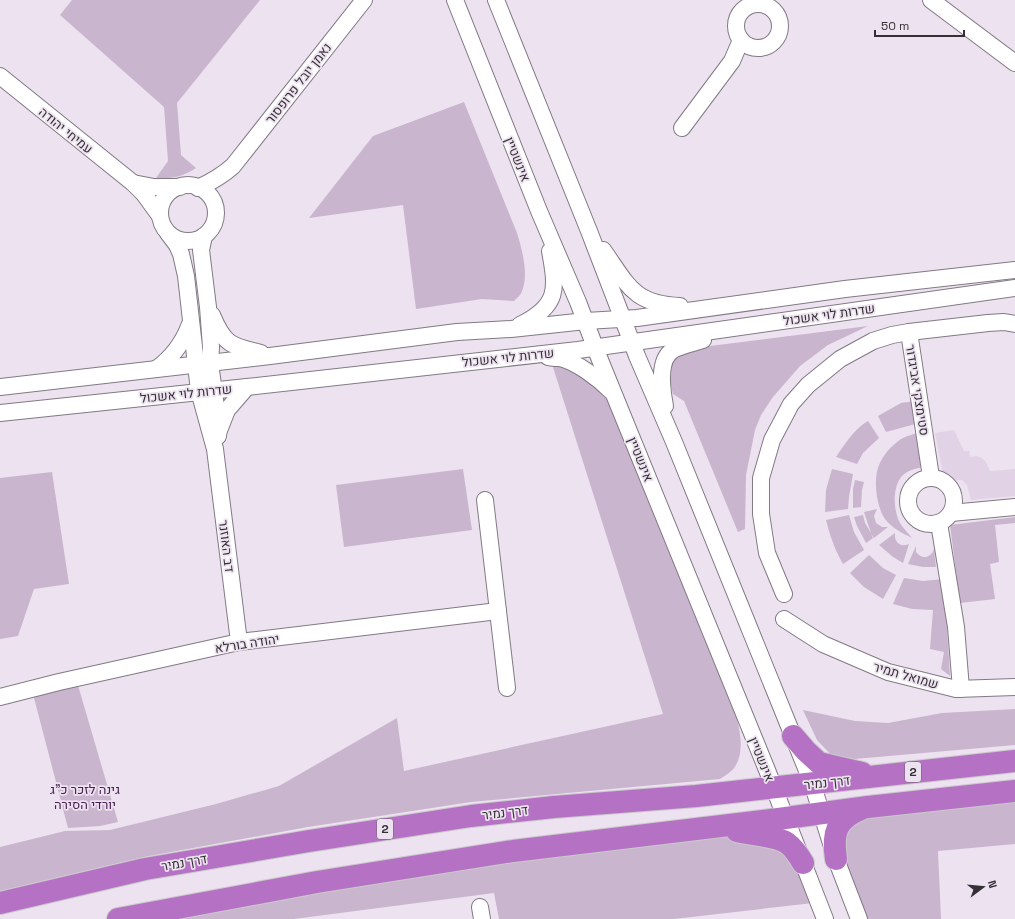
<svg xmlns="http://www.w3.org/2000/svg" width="1015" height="919" viewBox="0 0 1015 919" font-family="'Space Grotesk',Heebo,sans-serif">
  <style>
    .built { fill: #e2d2e5 }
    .green { fill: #cab5cf }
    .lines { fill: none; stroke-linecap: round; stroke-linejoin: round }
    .minor-casing { stroke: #827985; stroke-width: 18 }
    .highway-casing { stroke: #cac9ca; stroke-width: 24 }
    .minor { stroke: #fff; stroke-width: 16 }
    .highway { stroke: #b572c5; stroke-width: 22 }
    .labels { text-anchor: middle; stroke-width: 3.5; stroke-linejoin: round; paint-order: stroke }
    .shield { fill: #ede2ef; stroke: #6c656d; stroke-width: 1 }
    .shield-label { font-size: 12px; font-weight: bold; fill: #343035 }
    .street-label { font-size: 13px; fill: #343035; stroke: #ede2ef }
    .park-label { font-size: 13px; fill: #4b2155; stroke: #ede2ef }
  </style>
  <rect width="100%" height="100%" fill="#ede2ef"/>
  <polygon class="built" points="954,430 964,451 969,451 970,457 977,456 982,458 986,462 990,471 1015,469 1015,496 971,500 967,485 962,480 950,481 944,479 935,433"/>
  <g class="green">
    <path d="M72,0H260L177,103L181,155L196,168C182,177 173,179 156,178L168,161L164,107L60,15Z"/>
    <path d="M464,102L517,233C522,249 529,275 522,291C521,295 517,298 514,301L482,299L416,309L403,205L309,218L373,136Z"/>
    <polygon points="868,326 828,345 800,366 773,397 761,415 755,430 746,475 745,529 738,532 684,401 673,394 669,379 670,366 676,355 702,347"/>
    <path d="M552,364H565L593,382L613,405L731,697C736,717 747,745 736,765C733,771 726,775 720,779L471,802L308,827L144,857L0,891V847L65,831L110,830L216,804L279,786L397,718L404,771L663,714Z"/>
    <polygon points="915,401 919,423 886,432 878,416 901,403"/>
    <path d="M868,421L879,438L863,453L857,464L836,457C845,444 854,429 868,421Z"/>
    <path d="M921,432L927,466C919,468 910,469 903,475C892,486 893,510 900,523C903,528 908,533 912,538C902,533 892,528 885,519C876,506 873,479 879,465C884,454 891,446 901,439C906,436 914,434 921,432Z"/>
    <polygon points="463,469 472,530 344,547 336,485"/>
    <polygon points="832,469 853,474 849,497 848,509 825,512 826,490"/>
    <polygon points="52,472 69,584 34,589 18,636 0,639 0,478"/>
    <polygon points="855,480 864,482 862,490 861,507 853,508 853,489"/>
    <polygon points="877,509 874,516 876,523 882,527 888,527 874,538 871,534 873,538 866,543 857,526 854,517 863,515 865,523 871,533 864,512"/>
    <path d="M849,515L854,532L864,550L843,564C835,550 830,536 826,520Z"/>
    <polygon points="1015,517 1015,523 995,525 999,562 990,564 995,599 960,603 950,525"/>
    <path d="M895,533C894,542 900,548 909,544L903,563L893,557L879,545Z"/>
    <path d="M916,546V552C922,560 931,558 934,549L936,567H923L908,564Z"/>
    <polygon points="869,555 883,568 896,575 883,599 864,587 850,573"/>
    <polygon points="904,578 923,581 944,579 950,676 941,669 944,652 930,649 933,610 912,609 893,604"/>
    <polygon points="77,682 118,822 100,826 68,828 33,694"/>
    <polygon points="1015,709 1015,745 843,760 834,758 817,740 803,710 855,721 888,723 942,713"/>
    <polygon points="1015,801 1015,844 938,851 941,919 864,919 840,844 853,819"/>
    <polygon points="713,834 771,841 796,861 813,903 674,919 499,919 494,893 294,919 157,919 200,910 513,862"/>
  </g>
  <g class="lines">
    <g class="minor-casing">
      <g id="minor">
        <polyline points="455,0 539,211 578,302 600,360 767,770 825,919"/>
        <polyline points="496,0 589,231 637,356 674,442 793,736 812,783 836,859 859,919"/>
        <polyline points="931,0 1015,63"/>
        <circle cx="758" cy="26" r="22"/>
        <polyline points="0,76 133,183 144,194 160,216"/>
        <polyline points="682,128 732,61 741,40"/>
        <polyline points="133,183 154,187 180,187"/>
        <circle cx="188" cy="213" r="28"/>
        <path d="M198,188C211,182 222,176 233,166L364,0"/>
        <polyline points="168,233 177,245 181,254 186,276 199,391 215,449 239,642"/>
        <polyline points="204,236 201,250 208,307 211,347 210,363 219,429 218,436"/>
        <path d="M603,250C628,285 633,304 680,306"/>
        <path d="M212,315C224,344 230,346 261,353"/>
        <path d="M520,325C559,306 557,289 550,251"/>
        <polyline points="909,332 931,477"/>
        <path d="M548,357C552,358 556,358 560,358C577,362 599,379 611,391"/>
        <path d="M156,369C173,357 183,343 190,324"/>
        <polyline points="0,387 270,356 457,332 511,329 586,321 637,318 845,289 1015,270"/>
        <path d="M665,406C662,390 657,360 673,350C682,345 694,343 703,340"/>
        <polyline points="0,413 247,387 578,350 1015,288"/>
        <polyline points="220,428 227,410 247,387"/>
        <circle cx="931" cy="501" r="23"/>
        <polyline points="485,500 507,688"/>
        <polyline points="951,513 1015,507"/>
        <polyline points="939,523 956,627 961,689"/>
        <polyline points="784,594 767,553 761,514 761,478 772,440 791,404 808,385 840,359 873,341 892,335 909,332 988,323 1004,322 1015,324"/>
        <polyline points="784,619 823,644 888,672 956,689 1015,687"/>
        <polyline points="0,697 59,682 239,642 498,611"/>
        <polyline points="480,907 482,919"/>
      </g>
    </g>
    <g class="highway-casing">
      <g id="highway">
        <polyline points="793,736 806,751 819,763 862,773"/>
        <path d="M737,831C750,834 777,836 787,843C794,848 799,856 803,863"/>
        <path d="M836,859C832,833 836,819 861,809"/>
        <polyline points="0,903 145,869 309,841 471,816 554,807 696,796 1015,761"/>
        <polyline points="118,919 317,882 513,851 763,821 868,807 1015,791"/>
      </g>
    </g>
    <use href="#minor" class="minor"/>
    <use href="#highway" class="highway"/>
  </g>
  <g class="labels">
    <g class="shield">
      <rect x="905" y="762" width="16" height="20" rx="3"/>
      <rect x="377" y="819" width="16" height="20" rx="3"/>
    </g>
    <g class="shield-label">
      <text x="913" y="776">2</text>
      <text x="385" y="833">2</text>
    </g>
    <g class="street-label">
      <text transform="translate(298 83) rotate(-52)" y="5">נאמן יובל פרופסור</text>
      <text transform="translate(66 130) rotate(39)" y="5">עמיחי יהודה</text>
      <text transform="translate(518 159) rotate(68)" y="5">אינשטיין</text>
      <text transform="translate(829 314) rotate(-8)" y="5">שדרות לוי אשכול</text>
      <text transform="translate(508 357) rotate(-6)" y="5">שדרות לוי אשכול</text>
      <text transform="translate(918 390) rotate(81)" y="5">סטימצקי אביגדור</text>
      <text transform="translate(186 393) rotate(-6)" y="5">שדרות לוי אשכול</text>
      <text transform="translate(641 459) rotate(68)" y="5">אינשטיין</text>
      <text transform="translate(227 546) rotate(83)" y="5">דב האוזנר</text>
      <text transform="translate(247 643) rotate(-9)" y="5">יהודה בורלא</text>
      <text transform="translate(906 675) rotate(16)" y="5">שמואל תמיר</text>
      <text transform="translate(762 759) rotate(68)" y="5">אינשטיין</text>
      <text transform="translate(827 782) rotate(-6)" y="5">דרך נמיר</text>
      <text transform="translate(505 812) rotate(-7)" y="5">דרך נמיר</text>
      <text transform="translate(184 862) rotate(-10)" y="5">דרך נמיר</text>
    </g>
    <g class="park-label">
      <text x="85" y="794">גינה לזכר כ"ג<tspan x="85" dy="15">יורדי הסירה</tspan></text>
    </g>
  </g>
  <g transform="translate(983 887) rotate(74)" stroke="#ede2ef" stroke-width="3" paint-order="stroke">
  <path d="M0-3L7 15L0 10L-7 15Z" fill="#343035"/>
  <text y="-6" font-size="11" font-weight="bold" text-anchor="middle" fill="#343035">N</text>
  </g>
  <path d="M875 30v6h89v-6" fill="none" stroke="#343035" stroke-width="2"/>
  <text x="881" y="30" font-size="12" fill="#343035" stroke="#ede2ef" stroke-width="3" paint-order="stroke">50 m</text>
</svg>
